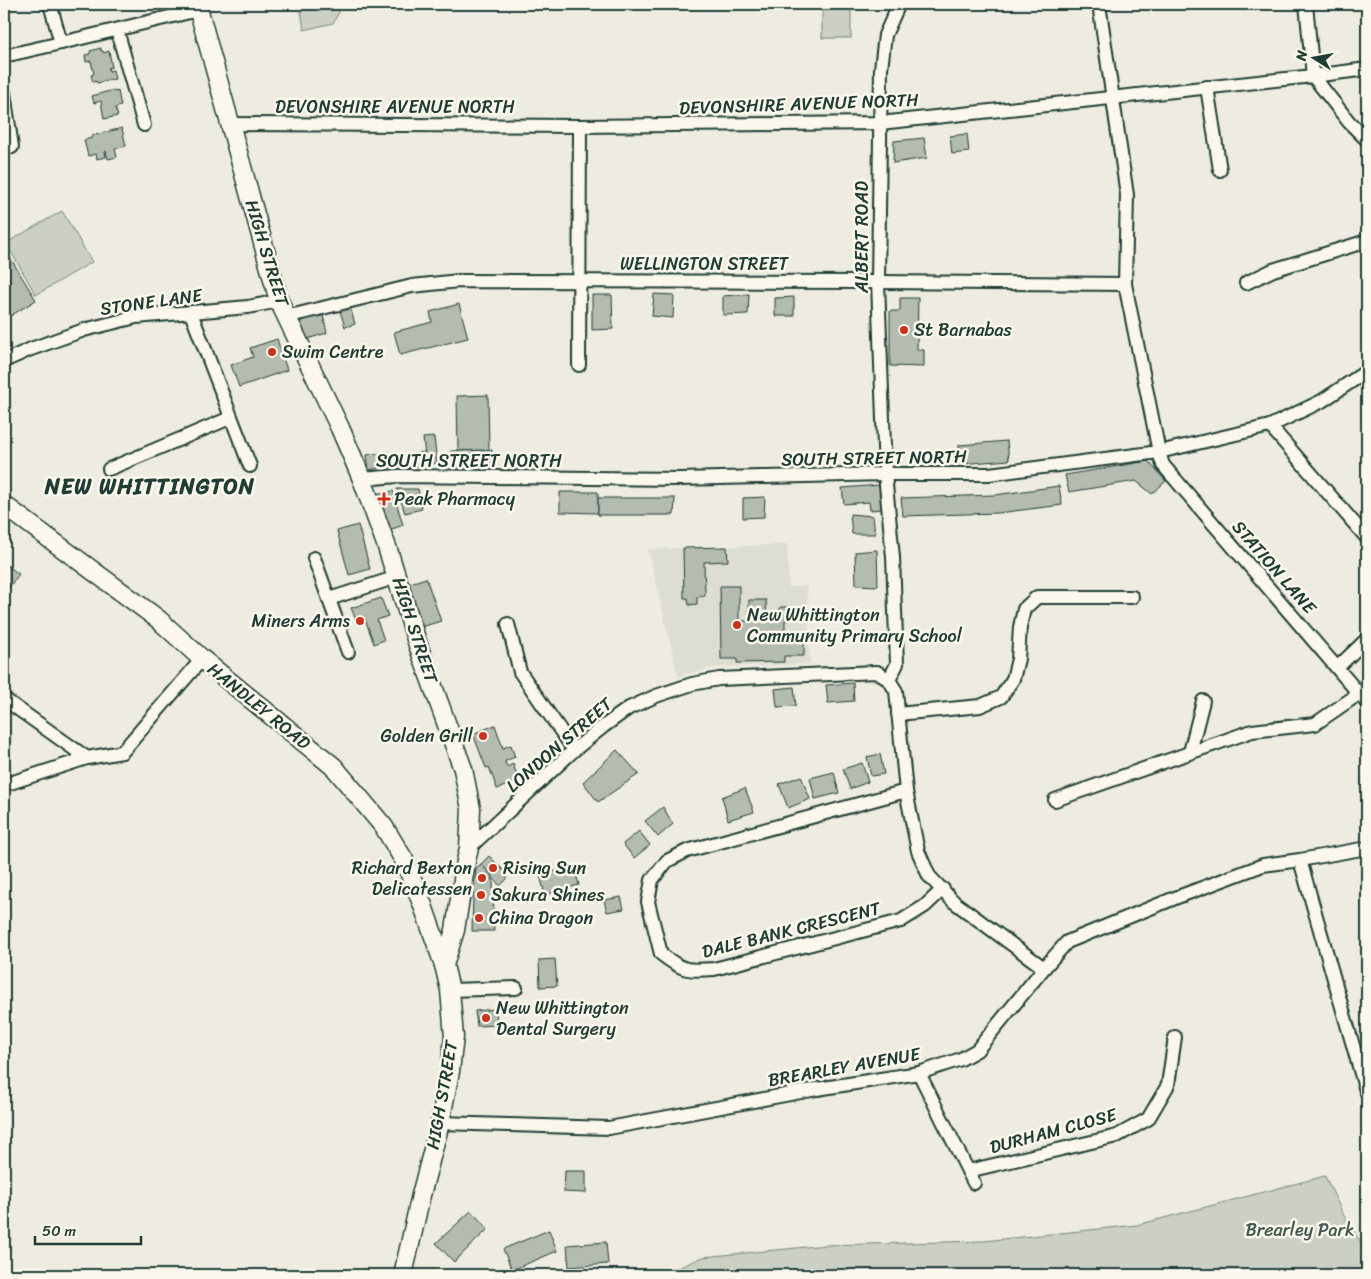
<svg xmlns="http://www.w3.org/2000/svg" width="1371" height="1279" viewBox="0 0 1371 1279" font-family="Sriracha,sans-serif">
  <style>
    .built { fill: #ddddd2 }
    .green { fill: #cbcfc4; stroke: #75867c }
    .building { fill: #b4bbb0; stroke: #1f3d34 }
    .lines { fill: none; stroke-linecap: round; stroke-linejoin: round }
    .street-casing { stroke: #1f3d34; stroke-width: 16 }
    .secondary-casing { stroke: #1f3d34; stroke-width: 21 }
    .street { stroke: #fbf7ec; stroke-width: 12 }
    .secondary { stroke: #fbf7ec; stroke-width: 18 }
    .poi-dot { fill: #c8321e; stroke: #fbf7ec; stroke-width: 2 }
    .labels { text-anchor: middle; stroke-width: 5; stroke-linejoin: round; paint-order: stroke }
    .street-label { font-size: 18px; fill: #1f3d34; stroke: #fbf7ec }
    .poi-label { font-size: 18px; fill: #1f3d34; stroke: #fbf7ec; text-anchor: start }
    .park-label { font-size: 18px; fill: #415a51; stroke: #fbf7ec }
    .district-label { font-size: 22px; font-weight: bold; letter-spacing: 1px; fill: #1f3d34; stroke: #fbf7ec }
  </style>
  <rect width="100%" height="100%" fill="#eeece1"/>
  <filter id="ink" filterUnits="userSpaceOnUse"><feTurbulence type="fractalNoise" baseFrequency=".02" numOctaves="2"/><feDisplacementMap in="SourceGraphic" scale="10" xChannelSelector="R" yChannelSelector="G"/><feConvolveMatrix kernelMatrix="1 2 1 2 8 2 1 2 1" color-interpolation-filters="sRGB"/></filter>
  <g filter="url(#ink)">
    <polygon class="built" points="787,544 789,587 807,586 810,664 718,667 678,676 648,549 727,547"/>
    <g class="green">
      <polygon points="300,4 339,4 339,12 333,23 304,30"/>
      <rect x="822" y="4" width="29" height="34"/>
      <polygon points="62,211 92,262 36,295 6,243"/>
      <polygon points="1325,1176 1343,1214 1367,1252 1367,1275 662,1275 703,1257 827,1245 984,1241 1137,1225"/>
    </g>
    <g class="building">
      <polygon points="101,48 101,51 103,51 104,53 109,51 112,67 108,68 109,71 113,70 115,79 97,83 96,81 93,82 91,75 94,74 91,61 86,62 85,55 90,54 90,51"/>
      <polygon points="113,90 114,92 118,91 121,106 115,108 118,116 104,119 101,101 94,103 92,96"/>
      <polygon points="122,128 126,146 115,149 117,157 108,159 106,151 105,152 106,157 97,159 96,154 88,156 84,140 92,138 91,136"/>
      <polygon points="967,134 969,152 952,154 950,136"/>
      <polygon points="924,138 927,158 893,163 894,141"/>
      <polygon points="6,251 36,300 4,320 4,252"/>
      <polygon points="654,294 674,295 673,318 652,316"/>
      <polygon points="749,294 748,314 723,315 723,296"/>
      <polygon points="592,295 612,295 613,329 592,330"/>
      <polygon points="794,297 794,316 775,316 775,298"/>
      <polygon points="900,298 918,298 917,350 924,350 924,367 890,366 890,311 900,311"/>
      <polygon points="459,304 468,338 400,355 394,332 432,322 430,312"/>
      <polygon points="350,307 355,324 345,327 340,311"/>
      <polygon points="323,315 327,333 304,340 297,321"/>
      <polygon points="277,339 287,370 239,387 231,365 253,357 250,348"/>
      <polygon points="488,395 489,450 458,451 457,396"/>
      <polygon points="434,437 437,463 426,465 423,438"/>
      <polygon points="1007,441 1009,460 960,464 959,445"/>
      <polygon points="489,450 492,450 492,467 452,468 451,451"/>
      <polygon points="388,452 390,466 369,470 367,455"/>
      <polygon points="424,452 426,465 391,470 389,458"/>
      <polygon points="1148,461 1166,481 1152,494 1136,481 1069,492 1065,475"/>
      <polygon points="880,485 882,509 870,510 869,502 844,504 842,488"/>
      <polygon points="1059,486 1062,505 998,513 903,516 901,498 995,495"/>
      <polygon points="397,489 418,489 422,509 405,513"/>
      <polygon points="393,491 403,525 387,531 374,494"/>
      <polygon points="560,492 598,492 598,513 560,512"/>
      <polygon points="765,497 764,517 743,518 743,498"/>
      <polygon points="598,498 675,498 674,515 598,515"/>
      <polygon points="850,514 873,516 875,534 852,534"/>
      <polygon points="358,525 370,569 349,575 337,531"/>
      <polygon points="727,547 728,561 704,562 705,596 697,597 697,604 689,605 688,598 684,598 683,548"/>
      <polygon points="877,550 878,586 856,585 855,552"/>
      <polygon points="4,563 19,574 4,594"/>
      <polygon points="426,578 441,621 421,627 407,584"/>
      <polygon points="720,586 739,586 739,621 749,621 749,600 766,600 767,621 780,621 780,607 790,607 790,620 785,620 785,635 804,635 804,656 784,656 784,662 737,663 737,659 721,659"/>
      <polygon points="381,598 388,616 377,620 384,640 374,644 365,619 357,622 351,608"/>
      <polygon points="853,683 854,701 828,703 826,685"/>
      <polygon points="794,687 796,706 777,707 775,689"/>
      <polygon points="495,725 503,748 511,745 515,757 505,761 507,767 513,764 519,781 497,789 489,767 486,768 473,734"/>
      <polygon points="617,750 639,774 598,802 583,782"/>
      <polygon points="880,754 884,774 871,776 867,757"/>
      <polygon points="862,763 868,782 850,789 843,769"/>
      <polygon points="834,772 839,793 815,799 810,778"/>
      <polygon points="801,776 810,799 788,808 779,784"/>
      <polygon points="745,788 754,812 728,820 722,797"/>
      <polygon points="663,807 673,824 658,837 645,821"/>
      <polygon points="639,831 650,845 634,858 623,844"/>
      <polygon points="489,856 506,873 507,879 500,886 481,864"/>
      <polygon points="481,864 493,877 494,931 472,931 473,896 476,868"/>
      <polygon points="574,866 579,885 545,895 540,875"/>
      <polygon points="621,897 624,909 607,912 604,900"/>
      <polygon points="555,959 557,986 540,987 539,960"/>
      <polygon points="496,1009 497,1025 477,1026 475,1011"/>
      <polygon points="565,1171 586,1171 586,1193 564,1192"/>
      <polygon points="471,1211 488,1229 454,1262 436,1243"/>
      <polygon points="549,1230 557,1251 512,1270 503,1249"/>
      <polygon points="606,1242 608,1264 569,1267 567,1245"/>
    </g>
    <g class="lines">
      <g class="street-casing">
        <g id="street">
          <polyline points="50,4 61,43"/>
          <polyline points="1099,4 1127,195 1125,284 1159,452 1163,465 1367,703"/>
          <polyline points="1306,4 1313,76 1349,122 1367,140"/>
          <polyline points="117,30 144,125"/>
          <polyline points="4,56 61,43 198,10"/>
          <polyline points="1207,87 1220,170"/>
          <polyline points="4,93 12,147"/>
          <polyline points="229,124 580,126 880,123 1313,76 1367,69"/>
          <polyline points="1246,283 1273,270 1367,241"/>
          <polyline points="191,313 250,466"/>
          <polyline points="286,317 412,286 459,281 878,282 1125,284"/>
          <polyline points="4,361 31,349 84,330 136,317 248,307 279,301"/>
          <polyline points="579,365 580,126"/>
          <polyline points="1270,426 1367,538"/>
          <polyline points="109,469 230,418"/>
          <polyline points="362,479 398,476 680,479 885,474 989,474 1159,452 1270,426 1322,401 1367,371"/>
          <polyline points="314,558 348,652"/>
          <polyline points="329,599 397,577"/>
          <polyline points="508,624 520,672 574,750"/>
          <polyline points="1338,667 1367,639"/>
          <polyline points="889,680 897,664 893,557 885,474 878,282 881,69 885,35 899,4"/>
          <polyline points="4,699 87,758"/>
          <polyline points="898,714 980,706 1001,697 1013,679 1018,659 1020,627 1024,609 1037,597 1132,597"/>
          <polyline points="1190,752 1203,701"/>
          <polyline points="4,785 87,758 122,752 202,659"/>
          <path d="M906,791L687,851L667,861L652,880L648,902L661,954C683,971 687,971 714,969L901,921L925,906L943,889"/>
          <polyline points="1055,800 1252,731 1315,724 1360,693"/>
          <polyline points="469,848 574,750 604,726 629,708 656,696 692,684 719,679 877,672 889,680 896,691 906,791 918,851 929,876 954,902 1044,968"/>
          <polyline points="1300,860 1366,1091"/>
          <polyline points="450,990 516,988"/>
          <polyline points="919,1073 974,1183"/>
          <polyline points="440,1123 609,1128 817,1089 919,1073 961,1059 977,1050 1044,968 1067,942 1175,898 1263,865 1300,860 1367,848"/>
          <polyline points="968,1171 1117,1136 1148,1119 1168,1085 1175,1037"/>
        </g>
      </g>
      <g class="secondary-casing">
        <g id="secondary">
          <polyline points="197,4 279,301 340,428 362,479 387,547 418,645 463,769 471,809 469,848 466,861 455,930 444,965"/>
          <polyline points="4,505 158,619 202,659 334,767 384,827 404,860 422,903 444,965 450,990 454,1037 450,1071 440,1123 421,1195 403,1275"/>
        </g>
      </g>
      <use href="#street" class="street"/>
      <use href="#secondary" class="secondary"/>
    </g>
  </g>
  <g class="poi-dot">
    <circle cx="904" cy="330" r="5"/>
    <circle cx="272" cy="352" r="5"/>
    <path d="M381.5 491.5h5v5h5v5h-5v5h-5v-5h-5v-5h5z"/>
    <circle cx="360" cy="621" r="5"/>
    <circle cx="737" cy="625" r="5"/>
    <circle cx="483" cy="736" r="5"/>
    <circle cx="493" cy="868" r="5"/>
    <circle cx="482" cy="878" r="5"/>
    <circle cx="481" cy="895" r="5"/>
    <circle cx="479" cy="918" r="5"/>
    <circle cx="486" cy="1018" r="5"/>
  </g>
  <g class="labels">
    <g class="street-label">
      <text transform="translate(799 104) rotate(-2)" y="6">DEVONSHIRE AVENUE NORTH</text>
      <text x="395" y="113">DEVONSHIRE AVENUE NORTH</text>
      <text transform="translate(862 237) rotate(-90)" y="6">ALBERT ROAD</text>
      <text transform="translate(267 253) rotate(73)" y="6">HIGH STREET</text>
      <text x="704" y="270">WELLINGTON STREET</text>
      <text transform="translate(151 302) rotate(-8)" y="6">STONE LANE</text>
      <text transform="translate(874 458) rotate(-1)" y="6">SOUTH STREET NORTH</text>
      <text x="469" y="467">SOUTH STREET NORTH</text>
      <text transform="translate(1274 567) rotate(49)" y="6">STATION LANE</text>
      <text transform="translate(415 630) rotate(72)" y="6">HIGH STREET</text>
      <text transform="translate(259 706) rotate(39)" y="6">HANDLEY ROAD</text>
      <text transform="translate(559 745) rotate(-41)" y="6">LONDON STREET</text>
      <text transform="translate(791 930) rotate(-14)" y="6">DALE BANK CRESCENT</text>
      <text transform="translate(844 1067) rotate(-10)" y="6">BREARLEY AVENUE</text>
      <text transform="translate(442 1095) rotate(-80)" y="6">HIGH STREET</text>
      <text transform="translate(1053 1131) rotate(-15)" y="6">DURHAM CLOSE</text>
    </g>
    <g class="poi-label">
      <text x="914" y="336">St Barnabas</text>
      <text x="282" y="358">Swim Centre</text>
      <text x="394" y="505">Peak Pharmacy</text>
      <text x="747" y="621">New Whittington<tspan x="747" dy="21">Community Primary School</tspan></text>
      <text x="350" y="627" text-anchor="end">Miners Arms</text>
      <text x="473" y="742" text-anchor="end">Golden Grill</text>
      <text x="472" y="874" text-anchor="end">Richard Bexton<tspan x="472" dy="21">Delicatessen</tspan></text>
      <text x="503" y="874">Rising Sun</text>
      <text x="491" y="901">Sakura Shines</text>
      <text x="489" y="924">China Dragon</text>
      <text x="496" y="1014">New Whittington<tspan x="496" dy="21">Dental Surgery</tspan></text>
    </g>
    <g class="park-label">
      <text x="1300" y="1236">Brearley Park</text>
    </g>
    <g class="district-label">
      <text x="150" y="494">NEW WHITTINGTON</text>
    </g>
  </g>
  <rect width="1371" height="1279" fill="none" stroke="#fbf7ec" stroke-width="20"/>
  <rect x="10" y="10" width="1351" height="1259" fill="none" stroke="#1f3d34" stroke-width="2" filter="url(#ink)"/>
  <g transform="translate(1314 58) rotate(281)" stroke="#fbf7ec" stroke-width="4" paint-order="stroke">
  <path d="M0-4L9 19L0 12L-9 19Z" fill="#1f3d34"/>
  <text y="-8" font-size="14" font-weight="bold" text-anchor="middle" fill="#1f3d34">N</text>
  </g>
  <path d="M35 1236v8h106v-8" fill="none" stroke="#1f3d34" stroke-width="2.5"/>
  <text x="42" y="1236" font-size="15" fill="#1f3d34" stroke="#fbf7ec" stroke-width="4" paint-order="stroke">50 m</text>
</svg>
